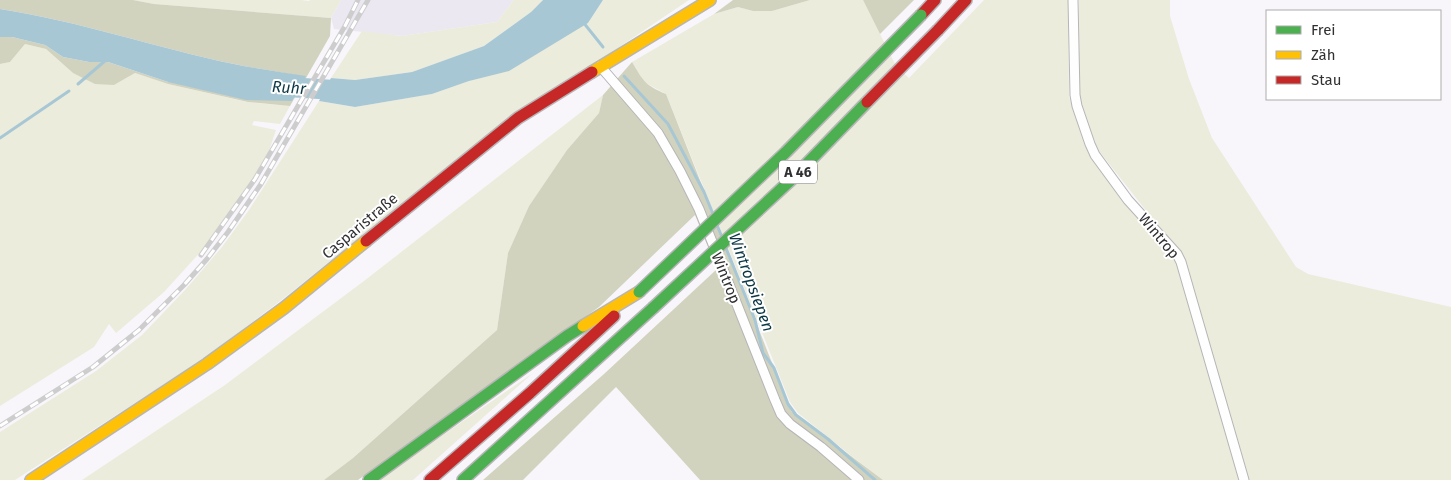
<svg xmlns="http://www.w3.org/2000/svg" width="1451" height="480" viewBox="0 0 1451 480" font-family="'Fira Sans',sans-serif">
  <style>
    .built { fill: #ece8f1 }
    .green { fill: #ebecdc }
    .forest { fill: #d2d3be }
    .water { fill: #a8c7d5 }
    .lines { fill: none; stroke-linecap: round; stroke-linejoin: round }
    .stream { stroke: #a8c7d5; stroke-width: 3 }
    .river { stroke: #a8c7d5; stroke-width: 20 }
    .street-casing { stroke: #b6b5b7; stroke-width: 11 }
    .fast-casing { stroke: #b6b5b7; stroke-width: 14 }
    .slow-casing { stroke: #b6b5b7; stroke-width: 14 }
    .jam-casing { stroke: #b6b5b7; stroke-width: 14 }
    .street { stroke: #fefefe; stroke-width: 9 }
    .fast { stroke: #4caf50; stroke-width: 11 }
    .slow { stroke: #ffc107; stroke-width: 11 }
    .jam { stroke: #c62828; stroke-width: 11 }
    .rail-casing { stroke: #cecdce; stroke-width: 5 }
    .rail { stroke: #fff; stroke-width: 3; stroke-dasharray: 9; stroke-linecap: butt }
    .fast-bridge-casing { stroke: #b6b5b7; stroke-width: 14; stroke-linecap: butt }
    .jam-bridge-casing { stroke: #b6b5b7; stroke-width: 14; stroke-linecap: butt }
    .fast-bridge { stroke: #4caf50; stroke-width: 11 }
    .jam-bridge { stroke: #c62828; stroke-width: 11 }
    .labels { text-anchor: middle; stroke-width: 4; stroke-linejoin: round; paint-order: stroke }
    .shield { fill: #fff; stroke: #6f6e70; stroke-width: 1 }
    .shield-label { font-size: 14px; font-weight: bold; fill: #313032 }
    .street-label { font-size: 15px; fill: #313032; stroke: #fff }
    .water-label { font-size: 16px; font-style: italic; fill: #0c3745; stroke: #fff }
  </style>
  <rect width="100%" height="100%" fill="#f8f6fa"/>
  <polygon class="built" points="341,0 514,0 497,22 402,36 334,29 331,18"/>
  <g class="green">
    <polygon points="133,0 301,0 309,1 310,0 341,0 331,18 154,4"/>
    <polygon points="514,0 543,0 531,12 484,46 412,72 355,80 331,78 362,31 402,36 497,22"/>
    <polygon points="603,0 689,0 600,60 424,186 284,298 202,360 15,480 0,480 0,432 96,371 142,335 186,289 222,247 249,210 319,101 355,107 432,94 469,81 588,23"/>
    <polygon points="810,0 863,0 896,66 909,78 984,0 1068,0 1069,97 1091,155 1176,258 1240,480 883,480 849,454 798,413 790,402 666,94 644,82 632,62 714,14 738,7 753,11 772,11"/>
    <polygon points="1079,0 1170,0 1170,16 1189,79 1212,138 1296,267 1308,274 1451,307 1451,480 1248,480 1181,255 1099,151 1078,104"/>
    <polygon points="25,44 46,49 73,73 114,85 135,73 168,84 247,102 290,106 280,124 254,121 252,125 276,130 269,151 254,178 205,247 164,292 116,333 109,324 94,347 0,406 0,64 10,62"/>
    <polygon points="603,95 599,113 567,150 529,206 508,253 497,330 353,458 324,480 82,480 225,385 364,281"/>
    <polygon points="533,373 413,480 378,480 385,475"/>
  </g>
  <g class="forest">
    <path d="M0,0H133L154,4L331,18L330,36L290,106L248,102L168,84L135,73L114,85L95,84L73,73L46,49L25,44L10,62L0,64V37H12L45,45L63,57L89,62H108L168,82L306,77C282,72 258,69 234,64C156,48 79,21 0,9Z"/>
    <polygon points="733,0 810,0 772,11 753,11 738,7 714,14"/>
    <polygon points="863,0 914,0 880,34"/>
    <path d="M632,62C644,82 645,85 666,94L791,411L883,480H700L616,387L523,480H483L604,374L717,269L695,215L599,307L467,402L358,480H324L353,458L497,330L508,253L529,206L567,150L599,113L603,95Z"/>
  </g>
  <g class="water">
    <polygon points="543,0 603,0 588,23 509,71 469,81 432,94 355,107 319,101 331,78 355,80 412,72 484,46 531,12"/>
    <path d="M0,9C79,21 156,48 234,64C258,69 282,72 306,76L292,101L246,100L168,82L108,62H89L63,57L45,45L12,37H0Z"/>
  </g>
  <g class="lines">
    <g class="stream">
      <polyline points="583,22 603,47"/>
      <polyline points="624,76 668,124 704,192 713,214"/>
      <polyline points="78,84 106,60"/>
      <polyline points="0,138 69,91"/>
      <polyline points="717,225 722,237"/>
      <polyline points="726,248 755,320 763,353 774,368 788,404 796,415 828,439 875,480"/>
    </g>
    <polyline class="river" points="272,86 350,91"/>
    <g class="street-casing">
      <g id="street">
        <polyline points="1073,0 1075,95 1077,106 1090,144 1095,155 1128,200 1177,254 1181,262 1244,480"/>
        <polyline points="600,66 658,133 680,171 699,209 775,400 781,414 790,424 821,447 859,480"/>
      </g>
    </g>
    <g class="fast-casing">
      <g id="fast">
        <polyline points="369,480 567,336 583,326"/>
        <polyline points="463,480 653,308"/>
      </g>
    </g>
    <g class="slow-casing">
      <g id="slow">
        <polyline points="592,72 710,0"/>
        <polyline points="583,326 639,292"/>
        <polyline points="31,480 207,364 284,308 366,241"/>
      </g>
    </g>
    <g class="jam-casing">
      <g id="jam">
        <polyline points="921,15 935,0"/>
        <polyline points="938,30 966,0"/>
        <polyline points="366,241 518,118 592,72"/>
        <polyline points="430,480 530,393 614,316"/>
      </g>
    </g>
    <use href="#street" class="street"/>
    <use href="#fast" class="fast"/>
    <use href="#slow" class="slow"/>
    <use href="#jam" class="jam"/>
    <g class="rail-casing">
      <g id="rail">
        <polyline points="201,255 255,179 345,26 358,0"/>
        <polyline points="0,426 93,367 139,330 184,285 207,259 228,232 261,184 368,0"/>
      </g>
    </g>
    <use href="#rail" class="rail"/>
    <g class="fast-bridge-casing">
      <g id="fast-bridge">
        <polyline points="639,292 786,152 921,15"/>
        <polyline points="653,308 793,178 867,102"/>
      </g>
    </g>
    <g class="jam-bridge-casing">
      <polyline id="jam-bridge" points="867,102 938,30"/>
    </g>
    <use href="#fast-bridge" class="fast-bridge"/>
    <use href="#jam-bridge" class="jam-bridge"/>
  </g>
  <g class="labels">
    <rect class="shield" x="779" y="160.5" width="38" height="23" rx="4"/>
    <g class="shield-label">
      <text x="798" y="177">A 46</text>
    </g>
    <g class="street-label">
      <text transform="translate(360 226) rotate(-40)" y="5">Casparistraße</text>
      <text transform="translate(1159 236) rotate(50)" y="5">Wintrop</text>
      <text transform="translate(726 278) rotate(68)" y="5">Wintrop</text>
    </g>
    <g class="water-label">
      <text transform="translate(289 87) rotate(4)" y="6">Ruhr</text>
      <text transform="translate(752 282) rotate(70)" y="6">Wintropsiepen</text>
    </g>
  </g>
  <rect x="1266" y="10" width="175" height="90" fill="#ffffff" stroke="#adacad"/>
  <rect x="1276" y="26" width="25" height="8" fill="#4caf50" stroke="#adacad"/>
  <text x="1311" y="35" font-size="15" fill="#313032">Frei</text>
  <rect x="1276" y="51" width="25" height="8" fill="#ffc107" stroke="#adacad"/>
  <text x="1311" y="60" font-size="15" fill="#313032">Zäh</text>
  <rect x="1276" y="76" width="25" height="8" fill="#c62828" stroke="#adacad"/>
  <text x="1311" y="85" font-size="15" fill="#313032">Stau</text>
</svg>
